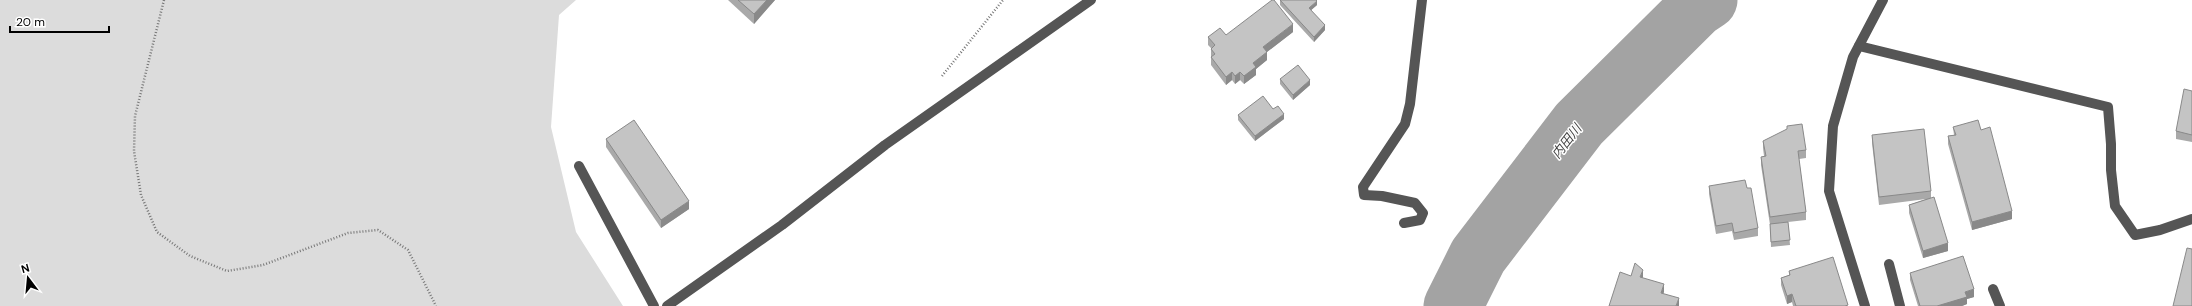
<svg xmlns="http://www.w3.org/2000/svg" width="2192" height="306" viewBox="0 0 2192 306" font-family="'DM Sans','Noto Sans JP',sans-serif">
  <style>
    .green { fill: #dcdcdc }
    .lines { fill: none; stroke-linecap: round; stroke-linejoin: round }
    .river { stroke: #a3a3a3; stroke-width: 59 }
    .path { stroke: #777; stroke-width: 2.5; stroke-dasharray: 1 2; stroke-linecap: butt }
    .minor { stroke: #555; stroke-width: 10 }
    .wall { fill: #a9a9a9 }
    .shaded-wall { fill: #898989 }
    .building { fill: #c4c4c4; stroke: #898989 }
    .labels { text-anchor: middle; stroke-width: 3; stroke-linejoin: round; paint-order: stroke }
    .water-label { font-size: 13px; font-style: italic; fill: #444; stroke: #fff }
  </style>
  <rect width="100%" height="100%" fill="#fff"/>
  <polygon class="green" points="0,0 576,0 559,15 551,127 576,232 623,306 0,306"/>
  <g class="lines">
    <polyline class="river" points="1453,306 1478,256 1579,124 1696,8 1708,0"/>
    <g class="path">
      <polyline points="164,0 135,116 134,151 141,195 157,232 190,256 227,271 263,265 348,233 378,230 408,250 436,306"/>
      <polyline points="942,76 1003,0"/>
    </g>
    <g class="minor">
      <polyline points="1859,46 2108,107 2111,144 2111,170 2115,206 2135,235 2160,230 2192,219"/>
      <polyline points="579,166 654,306"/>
      <polyline points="1404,223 1420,220 1423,213 1415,203 1382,196 1364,195 1363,187 1405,124 1410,104 1422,0"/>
      <polyline points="1889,264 1900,306"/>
      <polyline points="1993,289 2000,306"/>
      <polyline points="667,306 782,225 885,145 1091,0"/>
      <polyline points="1865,306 1829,191 1833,126 1853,57 1883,0"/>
    </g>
  </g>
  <g class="wall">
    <polygon points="728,0 775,0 754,24"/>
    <polygon points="1280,0 1317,5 1311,10 1325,30 1314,42 1280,5"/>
    <polygon points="1293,32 1267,52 1267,60 1256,69 1256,75 1244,84 1240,80 1235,84 1232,80 1226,85 1211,65 1211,48 1208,45 1208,37 1226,35"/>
    <polygon points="1280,79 1310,85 1293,100 1280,84"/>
    <polygon points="2192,91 2192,142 2176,139 2176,131"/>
    <polygon points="1238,115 1284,119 1255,141 1238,120"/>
    <polygon points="1953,127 1981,130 2012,219 1972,230 1948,144 1948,136 1954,135"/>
    <polygon points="1872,135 1931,191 1931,198 1948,251 1923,258 1909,213 1909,205 1926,199 1879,205 1872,143"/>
    <polygon points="606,139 689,209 661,228 606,147"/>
    <polygon points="1763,141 1806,150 1806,158 1799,159 1806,212 1806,220 1788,222 1790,245 1771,247 1770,225 1761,165 1761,157 1764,156 1763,148"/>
    <polygon points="1709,186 1747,188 1758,228 1758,236 1734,240 1732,231 1716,234 1709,194"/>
    <polygon points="1789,271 1848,306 1793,306 1792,302 1787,304 1781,285 1781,278 1789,275"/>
    <polygon points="1910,273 1974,297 1967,299 1967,304 1962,306 1918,306 1910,280"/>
  </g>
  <g class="shaded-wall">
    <polygon points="767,0 775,0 754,24 754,14"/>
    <polygon points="1317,1 1317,5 1309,12 1309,8"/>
    <polygon points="1293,24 1293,32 1263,55 1263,47"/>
    <polygon points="1325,25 1325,30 1314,42 1314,37"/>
    <polygon points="1267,52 1267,60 1256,69 1256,75 1244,84 1244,76 1253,63"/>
    <polygon points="1232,72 1232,80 1226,85 1226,77"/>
    <polygon points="1240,72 1240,80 1235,84 1235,76"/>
    <polygon points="1310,80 1310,85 1293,100 1293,95"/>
    <polygon points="1284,114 1284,119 1255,141 1255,136"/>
    <polygon points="689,201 689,209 661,228 661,220"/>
    <polygon points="2012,211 2012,219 1972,230 1972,222"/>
    <polygon points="1948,243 1948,251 1923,258 1923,251"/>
    <polygon points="1643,270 1643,277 1640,285 1640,277"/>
    <polygon points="1664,284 1664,292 1661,301 1661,293"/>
    <polygon points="1974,289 1974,297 1967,299 1967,304 1962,306 1937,306 1965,292"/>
    <polygon points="1792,294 1792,302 1787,304 1787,296"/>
    <polygon points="1679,298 1679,306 1676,306"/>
  </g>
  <g class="building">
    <polygon points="738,0 767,0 754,14"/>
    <polygon points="1272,0 1274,0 1293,24 1263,47 1267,52 1253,63 1256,67 1244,76 1240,72 1235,76 1232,72 1226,77 1211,57 1215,54 1211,49 1215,45 1208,37 1220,28 1226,35"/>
    <polygon points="1280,0 1316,0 1317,1 1309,8 1325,25 1314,37"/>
    <polygon points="1298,65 1310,80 1293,95 1280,79"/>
    <polygon points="2184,89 2192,91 2192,135 2176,131"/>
    <polygon points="1263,96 1273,109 1278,106 1284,114 1255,136 1238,115"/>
    <polygon points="634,120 689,201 661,220 606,139"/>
    <polygon points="1978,120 1981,130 1990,127 2012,211 1972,222 1948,136 1956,135 1953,127"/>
    <polygon points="1802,124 1806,150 1798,151 1806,212 1770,217 1761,157 1766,156 1763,141 1787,129 1787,126"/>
    <polygon points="1924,129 1931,191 1879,197 1872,135"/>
    <polygon points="1745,180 1747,188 1751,188 1758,228 1734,233 1732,223 1716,226 1709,186"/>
    <polygon points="1934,197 1948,243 1923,251 1909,205"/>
    <polygon points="1788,222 1790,240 1771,242 1770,224"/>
    <polygon points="2187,248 2192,249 2192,306 2173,306"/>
    <polygon points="1963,256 1974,289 1965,292 1967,297 1937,306 1920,306 1910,273"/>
    <polygon points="1833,257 1848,305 1845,306 1796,306 1792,294 1787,296 1781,278 1790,275 1789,271"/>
    <polygon points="1635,263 1643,270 1640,277 1664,284 1661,293 1679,298 1676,306 1609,306 1620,272 1631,276"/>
  </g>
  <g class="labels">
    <g class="water-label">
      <text transform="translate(1566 141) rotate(-52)" y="5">内田川</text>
    </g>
  </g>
  <g transform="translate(28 278) rotate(344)" stroke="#ffffff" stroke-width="3" paint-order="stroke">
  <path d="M0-3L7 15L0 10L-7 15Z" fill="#000000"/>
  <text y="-6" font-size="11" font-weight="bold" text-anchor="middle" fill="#000000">N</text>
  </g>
  <path d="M10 26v6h99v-6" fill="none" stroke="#000000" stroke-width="2"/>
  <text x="16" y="26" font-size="12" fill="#000000" stroke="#ffffff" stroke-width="3" paint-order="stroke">20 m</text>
</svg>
